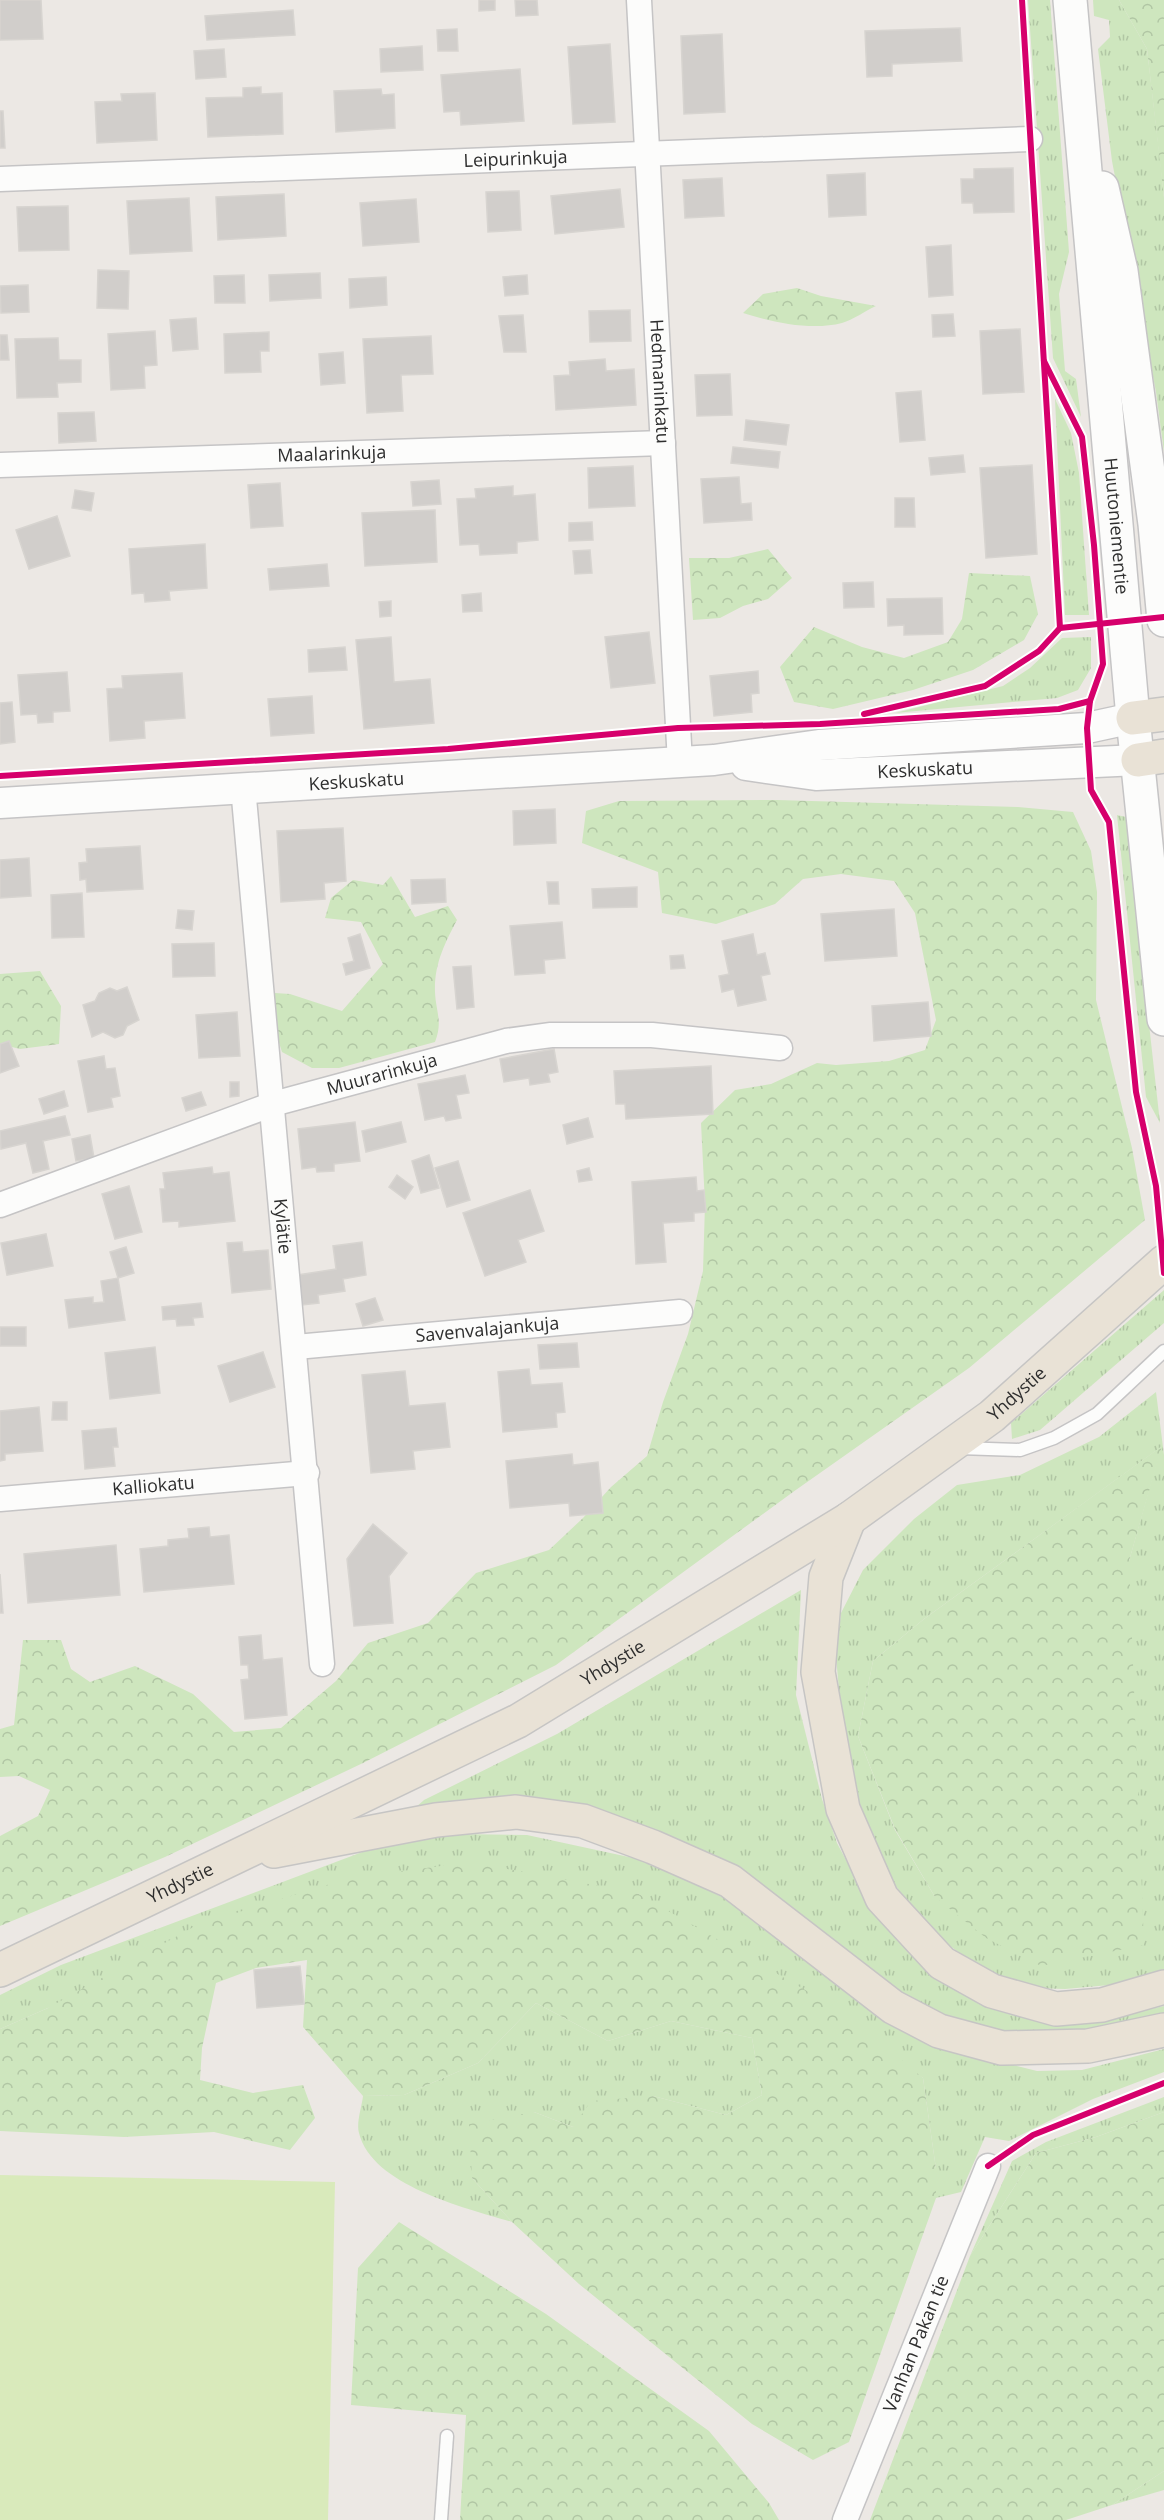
<svg xmlns="http://www.w3.org/2000/svg" width="1164" height="2520" viewBox="0 0 1164 2520" font-family="'Open Sans',sans-serif">
  <style>
    .grass { fill: url(#grass-tufts); fill-rule: evenodd }
    .forest { fill: url(#forest-crowns) }
    .pitch { fill: #d9eabb }
    .building { fill: #d1cecb; stroke: #d7d4d0; stroke-width: 1.5 }
    .lines { fill: none; stroke-linecap: round; stroke-linejoin: round }
    .service-casing { stroke: #c5c4c5; stroke-width: 15 }
    .minor-casing { stroke: #c5c4c5; stroke-width: 27 }
    .tertiary-casing { stroke: #c5c4c5; stroke-width: 33 }
    .secondary-casing { stroke: #c5c4c5; stroke-width: 36 }
    .trunk-casing { stroke: #c6c5c4; stroke-width: 36 }
    .service { stroke: #fcfcfb; stroke-width: 12 }
    .minor { stroke: #fcfcfb; stroke-width: 24 }
    .tertiary { stroke: #fcfcfb; stroke-width: 30 }
    .secondary { stroke: #fcfcfb; stroke-width: 33 }
    .trunk { stroke: #e9e2d6; stroke-width: 33 }
    .cycleway-casing { stroke: #fff; stroke-width: 10 }
    .cycleway { stroke: #d6006c; stroke-width: 6 }
    .labels { text-anchor: middle; stroke-width: 4.5; stroke-linejoin: round; paint-order: stroke }
    .street-label { font-size: 18px; fill: #2e2e2e; stroke: #fff }
  </style>
  <defs>
    <pattern id="grass-tufts" width="24" height="20" patternUnits="userSpaceOnUse" patternTransform="scale(1.5)"><rect width="24" height="20" fill="#cee6be"/><path d="M3 7l-1-3M5 7V3M7 7l1-3M15 17l-1-3M17 17v-4M19 17l1-3" fill="none" stroke="#b1c6a4"/></pattern>
    <pattern id="forest-crowns" width="20" height="18" patternUnits="userSpaceOnUse" patternTransform="scale(1.5)"><rect width="20" height="18" fill="#cee6be"/><path d="M2 6a3 3 0 1 1 6 0M12 15a3 3 0 1 1 6 0" fill="none" stroke="#b1c6a4"/></pattern>
  </defs>
  <rect width="100%" height="100%" fill="#ece8e4"/>
  <g class="grass">
    <polygon points="1028,0 1050,0 1069,252 1059,294 1065,371 1076,379 1081,417 1053,358"/>
    <polygon points="1093,0 1119,0 1147,49 1161,168 1164,198 1164,452 1156,392 1112,161 1098,49 1110,37 1109,20 1094,16"/>
    <polygon points="1055,399 1071,433 1079,473 1089,615 1065,615"/>
    <polygon points="1091,637 1091,668 1078,690 1057,698 895,713 1003,686 1030,668 1062,638"/>
    <polygon points="1117,815 1126,817 1160,1123 1146,1097"/>
    <polygon points="1164,1290 1164,1323 1040,1430 1012,1439 1011,1423"/>
    <path d="M1156,1392L1164,1455V1973L1121,1984L1065,1989L1031,1988L979,1968L924,1926L893,1882L862,1820L844,1749L836,1656L841,1613L863,1570L914,1519L957,1485L1020,1475L1099,1437ZM1161,1447L1129,1561L935,1897L895,1830L858,1736L873,1661L924,1619Z"/>
    <polygon points="801,1590 796,1695 822,1799 837,1843 863,1892 899,1941 941,1982 980,2002 1090,2022 1164,2006 1164,2014 1100,2033 996,2032 952,2020 902,1996 704,1852 415,1808 424,1800 557,1734"/>
    <polygon points="452,1834 527,1835 652,1862 732,1902 900,2029 953,2050 1037,2071 1082,2070 1164,2049 1164,2072 1093,2099 1009,2141 985,2137 961,2192 936,2198 936,2169 923,2078 637,1893 48,2008 0,2029 0,1995 61,1965 365,1851"/>
    <path d="M536,2003L608,2041L671,2021L752,2038L762,2095L726,2115L653,2096L573,2127L534,2112L472,2178L512,2222C466,2208 372,2186 359,2133C356,2123 362,2106 363,2096L404,2095L478,2063Z"/>
    <polygon points="1164,2097 1164,2112 1096,2137 1036,2153 970,2256 1012,2161 1046,2142"/>
    <polygon points="1164,2471 1164,2490 1112,2505"/>
  </g>
  <g class="forest">
    <polygon points="1119,0 1164,0 1164,198 1147,49"/>
    <path d="M797,288L821,296L876,306C865,311 853,320 842,323C811,331 772,322 743,313L763,294Z"/>
    <polygon points="768,549 792,578 768,599 743,606 720,618 693,620 689,558 729,558"/>
    <polygon points="969,573 1030,576 1038,614 1024,640 973,670 913,690 833,709 794,702 780,667 814,627 862,647 904,658 948,642 962,619"/>
    <polygon points="777,800 1018,807 1073,812 1091,851 1097,892 1096,1000 1132,1148 1145,1220 969,1368 793,1492 556,1665 363,1763 165,1857 0,1926 0,1836 38,1816 50,1790 19,1776 0,1777 0,1729 14,1725 23,1640 61,1640 71,1669 90,1682 135,1666 193,1694 234,1732 281,1728 336,1681 368,1643 428,1623 476,1573 549,1550 583,1518 611,1487 647,1456 663,1402 688,1334 703,1271 705,1204 701,1123 735,1090 771,1084 817,1063 836,1065 889,1061 925,1050 936,1020 915,913 894,881 841,874 803,879 775,904 716,924 662,913 658,872 582,843 586,811 619,801"/>
    <path d="M391,876L415,917L448,906L457,920C445,943 434,964 435,992C436,1013 443,1021 435,1042L339,1068H312L282,1052L271,1018L275,993L290,994L342,1011L383,964L361,922L325,918L331,898L353,880L383,885Z"/>
    <polygon points="40,971 61,1006 59,1044 20,1049 0,1044 0,974"/>
    <polygon points="1162,1446 1129,1561 1144,1945 1041,1966 986,1938 935,1897 895,1829 858,1736 873,1661 924,1619"/>
    <polygon points="470,1862 637,1893 845,2013 923,2078 936,2169 936,2198 849,2442 813,2460 752,2424 579,2284 512,2222 472,2178 469,2124 534,2112 573,2127 591,2101 653,2096 726,2115 762,2095 752,2038 671,2021 608,2041 536,2003 478,2063 404,2095 363,2096 303,2027 307,1960 256,1968 216,1983 202,2048 200,2080 253,2093 303,2085 315,2118 290,2150 214,2132 124,2137 0,2131 0,2029 48,2008 197,1925 346,1879"/>
    <polygon points="1164,2112 1164,2471 1112,2505 1066,2520 870,2520 970,2256 1036,2153 1096,2137"/>
    <polygon points="399,2222 546,2314 709,2431 769,2503 779,2520 460,2520 466,2415 351,2405 358,2268"/>
  </g>
  <polygon class="pitch" points="0,2175 335,2182 328,2520 0,2520"/>
  <g class="building">
    <polygon points="0,0 41,0 43,39 0,40"/>
    <polygon points="479,0 495,0 495,10 479,11"/>
    <polygon points="515,0 537,0 538,15 516,16"/>
    <polygon points="293,10 295,35 207,40 205,16"/>
    <polygon points="960,28 962,61 892,64 892,76 867,77 865,31"/>
    <polygon points="457,29 458,51 438,51 437,30"/>
    <polygon points="722,34 725,112 684,114 681,36"/>
    <polygon points="610,44 615,122 573,124 568,47"/>
    <polygon points="422,46 423,70 381,72 380,49"/>
    <polygon points="224,49 226,77 196,79 194,51"/>
    <polygon points="520,69 524,121 461,125 460,111 444,112 441,75"/>
    <polygon points="261,87 261,94 282,93 283,134 208,137 206,98 243,97 243,88"/>
    <polygon points="381,89 382,95 394,94 395,128 336,132 334,91"/>
    <polygon points="155,93 157,140 97,143 95,102 122,101 121,94"/>
    <polygon points="0,111 3,111 5,148 0,148"/>
    <polygon points="1013,168 1014,212 974,213 973,203 962,203 961,179 974,179 974,169"/>
    <polygon points="865,173 866,215 829,217 827,175"/>
    <polygon points="722,178 724,216 685,218 683,180"/>
    <polygon points="620,189 624,227 555,234 551,196"/>
    <polygon points="519,191 521,230 488,232 486,192"/>
    <polygon points="284,194 286,236 218,240 216,197"/>
    <polygon points="189,198 192,251 130,254 127,201"/>
    <polygon points="416,199 419,242 363,246 360,203"/>
    <polygon points="68,206 69,250 19,251 17,207"/>
    <polygon points="951,245 953,295 929,297 926,247"/>
    <polygon points="98,270 129,271 128,309 97,308"/>
    <polygon points="320,273 321,298 270,301 269,275"/>
    <polygon points="244,275 245,303 215,303 214,276"/>
    <polygon points="527,275 528,294 505,296 503,277"/>
    <polygon points="386,277 387,305 350,308 349,279"/>
    <polygon points="28,285 29,312 1,313 0,286"/>
    <polygon points="630,310 631,341 590,342 589,311"/>
    <polygon points="953,314 955,336 933,337 932,315"/>
    <polygon points="523,315 526,352 504,352 499,316"/>
    <polygon points="196,318 198,349 173,351 170,320"/>
    <polygon points="1020,329 1024,392 983,394 980,331"/>
    <polygon points="155,331 157,365 144,366 145,388 111,390 108,334"/>
    <polygon points="269,332 269,351 260,351 261,372 225,373 224,334"/>
    <polygon points="0,335 7,335 9,360 0,360"/>
    <polygon points="431,336 433,374 401,375 403,411 367,413 363,339"/>
    <polygon points="58,338 59,360 81,360 81,382 57,383 58,397 17,398 15,339"/>
    <polygon points="343,352 345,383 321,385 319,354"/>
    <polygon points="605,359 606,371 634,369 636,405 556,410 554,376 570,375 569,362"/>
    <polygon points="730,374 732,415 697,416 695,375"/>
    <polygon points="921,391 925,440 900,442 896,393"/>
    <polygon points="94,412 96,441 59,443 58,413"/>
    <polygon points="746,420 789,425 786,445 744,440"/>
    <polygon points="733,447 780,452 778,468 731,463"/>
    <polygon points="963,455 965,472 931,475 929,458"/>
    <polygon points="1032,465 1037,554 986,558 980,468"/>
    <polygon points="633,466 635,506 589,508 588,468"/>
    <polygon points="739,477 741,504 751,503 752,520 704,523 701,479"/>
    <polygon points="439,480 441,504 413,506 411,482"/>
    <polygon points="280,483 283,526 251,528 248,485"/>
    <polygon points="513,486 513,496 535,494 538,540 517,542 517,553 480,555 479,544 460,545 457,499 476,498 475,489"/>
    <polygon points="75,490 94,493 91,511 72,508"/>
    <polygon points="895,498 914,498 915,527 895,527"/>
    <polygon points="435,510 437,562 365,566 362,513"/>
    <polygon points="57,516 70,556 29,569 16,530"/>
    <polygon points="592,522 593,540 569,541 569,523"/>
    <polygon points="205,544 207,588 169,591 170,600 145,602 144,593 132,594 129,549"/>
    <polygon points="590,550 592,573 575,574 573,551"/>
    <polygon points="327,564 329,586 270,590 268,569"/>
    <polygon points="873,582 874,607 844,608 843,583"/>
    <polygon points="481,593 482,611 463,612 462,595"/>
    <polygon points="942,598 943,634 904,635 904,625 888,626 887,599"/>
    <polygon points="391,601 391,616 380,617 379,602"/>
    <polygon points="649,632 655,683 611,688 605,637"/>
    <polygon points="391,637 394,682 430,679 434,723 364,729 356,640"/>
    <polygon points="345,647 347,670 309,672 308,650"/>
    <polygon points="758,671 759,693 751,694 752,712 714,716 710,676"/>
    <polygon points="67,672 70,711 53,712 53,722 38,723 37,714 21,715 18,675"/>
    <polygon points="182,673 185,718 144,721 145,738 110,741 107,689 123,688 122,676"/>
    <polygon points="312,696 314,733 271,736 268,699"/>
    <polygon points="12,702 15,742 0,744 0,703"/>
    <polygon points="555,809 556,843 514,845 513,811"/>
    <polygon points="343,828 346,881 324,883 325,899 281,902 277,831"/>
    <polygon points="140,846 143,889 87,892 86,879 80,880 79,863 87,862 86,849"/>
    <polygon points="29,858 31,896 0,898 0,860"/>
    <polygon points="445,879 446,902 412,904 411,880"/>
    <polygon points="547,882 558,882 559,904 549,904"/>
    <polygon points="637,887 637,907 593,908 592,889"/>
    <polygon points="82,893 84,937 52,938 51,895"/>
    <polygon points="894,909 897,956 825,961 821,914"/>
    <polygon points="178,910 194,911 192,930 176,928"/>
    <polygon points="562,922 565,958 544,960 545,973 515,975 510,926"/>
    <polygon points="360,934 370,968 346,975 343,964 354,961 348,938"/>
    <polygon points="753,934 757,955 765,953 770,974 761,976 766,1000 738,1006 734,989 722,992 719,976 729,974 722,941"/>
    <polygon points="214,943 215,976 173,977 172,944"/>
    <polygon points="683,955 685,968 671,969 670,956"/>
    <polygon points="471,966 474,1007 457,1009 453,967"/>
    <polygon points="127,987 139,1020 127,1026 123,1035 115,1038 103,1032 92,1037 83,1005 95,1001 99,993 110,988 117,991"/>
    <polygon points="928,1002 931,1036 874,1041 872,1006"/>
    <polygon points="237,1012 240,1056 199,1058 196,1015"/>
    <polygon points="9,1041 19,1066 0,1073 0,1044"/>
    <polygon points="554,1049 558,1072 548,1074 550,1082 530,1085 529,1078 504,1082 500,1059"/>
    <polygon points="104,1056 106,1069 115,1068 120,1096 111,1098 113,1107 88,1112 78,1061"/>
    <polygon points="711,1066 713,1114 626,1119 625,1104 616,1104 614,1071"/>
    <polygon points="465,1075 469,1093 456,1095 461,1118 446,1121 444,1116 425,1120 418,1084"/>
    <polygon points="230,1082 239,1082 239,1096 230,1097"/>
    <polygon points="64,1091 68,1106 44,1114 39,1099"/>
    <polygon points="201,1092 206,1105 186,1111 182,1098"/>
    <polygon points="65,1116 70,1135 43,1141 49,1169 33,1173 26,1143 1,1149 0,1131"/>
    <polygon points="588,1118 593,1137 567,1144 563,1125"/>
    <polygon points="355,1122 360,1161 334,1164 334,1171 317,1172 316,1167 302,1169 298,1129"/>
    <polygon points="401,1122 406,1142 366,1152 362,1131"/>
    <polygon points="90,1135 94,1158 76,1161 72,1139"/>
    <polygon points="429,1155 439,1188 421,1193 412,1161"/>
    <polygon points="458,1161 470,1200 447,1207 435,1168"/>
    <polygon points="212,1167 213,1174 229,1172 235,1221 179,1227 179,1221 163,1222 160,1189 165,1189 163,1173"/>
    <polygon points="589,1168 592,1180 579,1182 577,1171"/>
    <polygon points="397,1175 413,1187 405,1199 389,1187"/>
    <polygon points="696,1177 697,1191 704,1190 706,1212 694,1213 694,1221 663,1223 666,1262 636,1264 632,1182"/>
    <polygon points="129,1186 142,1232 115,1239 102,1194"/>
    <polygon points="530,1190 544,1231 518,1240 526,1262 485,1276 463,1213"/>
    <polygon points="46,1234 53,1266 7,1275 1,1243"/>
    <polygon points="242,1242 243,1252 268,1250 271,1289 232,1293 227,1243"/>
    <polygon points="362,1242 366,1275 343,1279 345,1291 318,1295 319,1303 302,1305 298,1275 336,1269 333,1246"/>
    <polygon points="126,1247 134,1273 118,1278 110,1252"/>
    <polygon points="118,1278 125,1320 69,1328 65,1300 93,1297 93,1303 104,1302 101,1281"/>
    <polygon points="375,1298 383,1320 363,1326 356,1304"/>
    <polygon points="201,1303 203,1317 193,1318 194,1325 177,1326 176,1319 163,1320 162,1307"/>
    <rect x="0" y="1327" width="26" height="19"/>
    <polygon points="577,1343 579,1367 540,1369 538,1345"/>
    <polygon points="155,1347 160,1393 110,1399 105,1353"/>
    <polygon points="263,1352 275,1387 230,1402 218,1366"/>
    <polygon points="529,1369 531,1385 562,1383 565,1412 556,1413 557,1427 503,1432 498,1372"/>
    <polygon points="405,1371 409,1406 445,1403 450,1447 413,1451 415,1469 371,1473 362,1375"/>
    <polygon points="53,1402 67,1402 67,1420 52,1420"/>
    <polygon points="39,1407 43,1451 5,1454 5,1460 0,1461 0,1411"/>
    <polygon points="116,1428 118,1447 113,1447 115,1466 85,1469 82,1431"/>
    <polygon points="572,1454 573,1465 598,1462 603,1513 570,1516 569,1503 510,1508 506,1461"/>
    <polygon points="373,1524 407,1553 389,1576 393,1623 354,1626 347,1559"/>
    <polygon points="209,1527 210,1537 229,1535 234,1584 144,1592 140,1549 168,1546 168,1540 189,1538 188,1529"/>
    <polygon points="116,1545 120,1595 28,1603 24,1554"/>
    <polygon points="0,1574 3,1613 0,1613"/>
    <polygon points="261,1635 263,1660 282,1658 287,1715 245,1719 241,1680 249,1679 248,1665 241,1665 239,1637"/>
    <polygon points="300,1966 304,2004 257,2008 254,1970"/>
  </g>
  <g class="lines">
    <g class="service-casing">
      <g id="service">
        <polyline points="959,1448 1020,1450 1054,1438 1097,1414 1164,1351"/>
        <polyline points="441,2520 447,2436"/>
      </g>
    </g>
    <g class="minor-casing">
      <g id="minor">
        <path id="s1" d="M639,0L680,763"/>
        <path id="s2" d="M0,179L1030,139"/>
        <path id="s3" d="M0,465L663,443"/>
        <path id="s4" d="M243,787L322,1664"/>
        <path id="s5" d="M0,1205L273,1104L506,1041L551,1035H652L780,1048"/>
        <path id="s6" d="M296,1347L680,1312"/>
        <path id="s7" d="M0,1499L307,1473"/>
        <path id="s8" d="M845,2520L988,2166"/>
      </g>
    </g>
    <g class="tertiary-casing">
      <g id="tertiary">
        <path id="s9" d="M746,765L816,775L1138,760"/>
        <path id="s10" d="M0,803L714,760L819,745L1087,728L1133,718"/>
      </g>
    </g>
    <g class="secondary-casing">
      <g id="secondary">
        <path id="s11" d="M1070,0L1133,718L1164,1019"/>
        <polyline points="1102,188 1121,271 1155,524 1164,620"/>
      </g>
    </g>
    <g class="trunk-casing">
      <g id="trunk">
        <polyline points="1133,718 1164,714"/>
        <polyline points="1138,760 1164,756"/>
        <polyline points="849,1519 826,1577 818,1672 843,1809 882,1898 942,1963 992,1991 1056,2009 1102,2005 1164,1987"/>
        <polyline points="274,1851 436,1820 516,1812 583,1821 653,1847 730,1881 893,2007 939,2031 1002,2048 1088,2046 1164,2030"/>
        <path id="s12" d="M0,1970L518,1721L849,1519L992,1416L1164,1262"/>
      </g>
    </g>
    <use href="#service" class="service"/>
    <use href="#minor" class="minor"/>
    <use href="#tertiary" class="tertiary"/>
    <use href="#secondary" class="secondary"/>
    <use href="#trunk" class="trunk"/>
    <g class="cycleway-casing">
      <g id="cycleway">
        <polyline points="1022,0 1060,628"/>
        <polyline points="1044,361 1082,437 1094,545 1103,664 1090,701 1087,728 1091,790 1109,822 1136,1092 1156,1186 1164,1273"/>
        <polyline points="864,714 985,686 1039,651 1060,628 1164,617"/>
        <polyline points="0,776 448,749 678,728 820,724 1059,709 1090,701"/>
        <polyline points="988,2166 1033,2135 1164,2083"/>
      </g>
    </g>
    <use href="#cycleway" class="cycleway"/>
  </g>
  <g class="labels">
    <g class="street-label">
      <text dy="6" stroke="none"><textPath href="#s2" startOffset="516">Leipurinkuja</textPath></text>
      <text dy="6" stroke="none"><textPath href="#s1" startOffset="382">Hedmaninkatu</textPath></text>
      <text dy="6" stroke="none"><textPath href="#s3" startOffset="332">Maalarinkuja</textPath></text>
      <text dy="6" stroke="none"><textPath href="#s11" startOffset="528">Huutoniementie</textPath></text>
      <text dy="6" stroke="none"><textPath href="#s9" startOffset="180">Keskuskatu</textPath></text>
      <text dy="6" stroke="none"><textPath href="#s10" startOffset="357">Keskuskatu</textPath></text>
      <text dy="6" stroke="none"><textPath href="#s5" startOffset="404">Muurarinkuja</textPath></text>
      <text dy="6" stroke="none"><textPath href="#s4" startOffset="441">Kylätie</textPath></text>
      <text dy="6" stroke="none"><textPath href="#s6" startOffset="192">Savenvalajankuja</textPath></text>
      <text dy="6" stroke="none"><textPath href="#s12" startOffset="1172">Yhdystie</textPath></text>
      <text dy="6" stroke="none"><textPath href="#s7" startOffset="154">Kalliokatu</textPath></text>
      <text dy="6" stroke="none"><textPath href="#s12" startOffset="686">Yhdystie</textPath></text>
      <text dy="6" stroke="none"><textPath href="#s12" startOffset="200">Yhdystie</textPath></text>
      <text dy="6" stroke="none"><textPath href="#s8" startOffset="190">Vanhan Pakan tie</textPath></text>
    </g>
  </g>
</svg>
